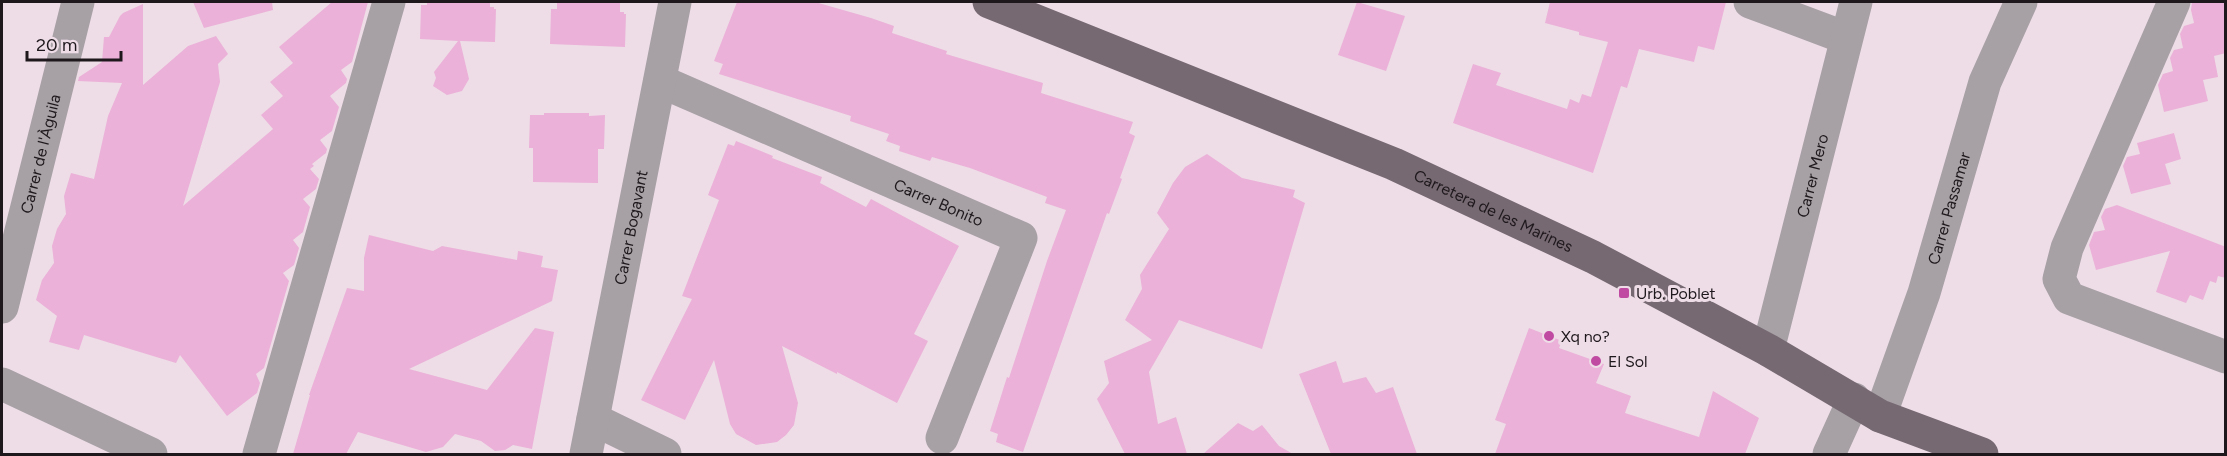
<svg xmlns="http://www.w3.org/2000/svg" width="2227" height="456" viewBox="0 0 2227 456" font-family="Figtree,sans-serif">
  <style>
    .building { fill: #ebb1d8 }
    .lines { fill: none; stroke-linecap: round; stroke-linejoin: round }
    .minor { stroke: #a7a0a5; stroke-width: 33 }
    .major { stroke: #766972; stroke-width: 33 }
    .poi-dot { fill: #c04aa2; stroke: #eedde7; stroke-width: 2 }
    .labels { text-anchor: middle; stroke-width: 6; stroke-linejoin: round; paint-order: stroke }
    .street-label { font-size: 16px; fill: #1e181c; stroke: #eedde7 }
    .poi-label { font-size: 16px; fill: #1e181c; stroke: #eedde7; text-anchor: start }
  </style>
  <rect width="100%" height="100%" fill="#eedde7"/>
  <g class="building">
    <polygon points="193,2 272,2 273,10 204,28"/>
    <polygon points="332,2 368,2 352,62 341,70 347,79 346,83 330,96 339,107 332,131 320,140 327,149 326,153 312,164 314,166 310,169 319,179 316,189 303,199 310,207 303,232 293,240 299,248 294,265 283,273 289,281 264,368 256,374 260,383 257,393 227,416 180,355 176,363 84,335 79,350 49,342 57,316 36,300 42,280 54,263 52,246 57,229 66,214 64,196 71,173 94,179 108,116 122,83 78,81 79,77 102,62 104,37 109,37 120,16 123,13 143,4 143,85 188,46 216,36 228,54 218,64 220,82 183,206 273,129 261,115 283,96 270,82 293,63 279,47"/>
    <polygon points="427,2 490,2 490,7 494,7 494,9 496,9 495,42 460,41 469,79 462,91 447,95 433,86 436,78 434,72 458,41 420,39 421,5 427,5"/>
    <polygon points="557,2 620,2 620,12 624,12 624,14 626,14 625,47 550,44 551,9 557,9"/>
    <polygon points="737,2 815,2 871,18 894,26 892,33 947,51 946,54 1043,83 1041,93 1133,122 1129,133 1135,136 1120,178 1122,179 1109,214 1107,213 1023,452 996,442 998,434 990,431 1007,377 1009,378 1047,261 1066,210 1045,203 1047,197 970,168 932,157 930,161 899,151 900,146 886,141 889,134 850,121 851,116 719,74 723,64 714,61"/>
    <polygon points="1357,2 1405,16 1386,71 1338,55"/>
    <polygon points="1550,2 1726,2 1714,50 1698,46 1694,62 1639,49 1627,88 1621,86 1593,173 1453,123 1473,64 1501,73 1496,85 1567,109 1570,99 1579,103 1582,94 1591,97 1608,42 1579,35 1579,32 1545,23"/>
    <polygon points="2192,2 2226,2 2226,53 2214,56 2218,77 2203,80 2208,101 2164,112 2158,85 2163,74 2173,71 2170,58 2174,50 2183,48 2180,34 2184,26 2194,23 2191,10"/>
    <polygon points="544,113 589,113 589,116 605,115 604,149 598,149 598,183 533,182 533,148 529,148 530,115 544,115"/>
    <polygon points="2174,133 2181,159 2165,164 2171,184 2131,194 2123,166 2127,157 2140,154 2137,143"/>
    <polygon points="736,141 773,156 772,158 822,177 820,183 866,207 871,199 959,246 914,334 928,341 897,403 837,372 837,374 782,346 798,403 794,425 786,435 777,442 756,445 736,434 730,424 714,360 685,420 641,400 692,299 682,296 719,200 708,195 728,144 734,146"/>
    <polygon points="1207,154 1242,178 1295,190 1293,197 1305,203 1262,349 1179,320 1149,372 1158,424 1176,417 1187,454 1125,454 1097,399 1109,383 1104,361 1152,340 1125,320 1142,289 1140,275 1169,229 1157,213 1173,183 1185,167"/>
    <polygon points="2117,205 2226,247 2226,278 2218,276 2216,283 2210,281 2203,300 2190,295 2186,303 2156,292 2170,251 2096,270 2089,245 2094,232 2105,230 2101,217 2105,209"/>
    <polygon points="369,235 433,251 442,246 517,260 518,251 543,256 541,267 558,270 552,301 409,369 487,390 535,328 554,332 532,449 513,445 505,450 495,451 481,441 455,434 443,447 426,452 358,432 346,454 293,454 310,395 309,395 347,288 364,291 364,258"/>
    <polygon points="1529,328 1562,341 1559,348 1604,364 1596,383 1631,396 1625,413 1699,437 1713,391 1759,418 1745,454 1495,454 1506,424 1495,420"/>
    <polygon points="1336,361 1343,383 1366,377 1376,393 1393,387 1417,454 1331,454 1299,374"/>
    <polygon points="1238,423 1253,431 1262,425 1279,446 1293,454 1203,454"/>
  </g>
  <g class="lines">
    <g class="minor">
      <polyline points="1750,2 1846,38"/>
      <polyline points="2174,2 2067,248 2059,279 2069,298 2226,357"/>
      <path id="s1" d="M660,81L1021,238L942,438"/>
      <path id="s2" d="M2,307L78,2"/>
      <path id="s3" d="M1768,350L1856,2"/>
      <polyline points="2,384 151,454"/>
      <path id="s4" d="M1880,416L1924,293L1985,82L2021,2"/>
      <polyline points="593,419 665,454"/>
      <polyline points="259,454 389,2"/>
      <path id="s5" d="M586,454L675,2"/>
      <polyline points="1829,454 1854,399"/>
    </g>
    <path class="major" id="s6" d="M989,2L1394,164L1593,257L1768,350L1880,416L1982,454"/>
  </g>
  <g class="poi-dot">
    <rect x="1618" y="287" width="12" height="12" rx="3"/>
    <circle cx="1549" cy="336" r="6"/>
    <circle cx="1596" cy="361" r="6"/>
  </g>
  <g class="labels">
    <g class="street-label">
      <text dy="6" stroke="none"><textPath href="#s2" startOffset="158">Carrer de l'Àguila</textPath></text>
      <text dy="6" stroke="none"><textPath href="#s3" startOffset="180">Carrer Mero</textPath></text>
      <text dy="6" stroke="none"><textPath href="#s1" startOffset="304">Carrer Bonito</textPath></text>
      <text dy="6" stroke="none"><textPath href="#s4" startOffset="219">Carrer Passamar</textPath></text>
      <text dy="6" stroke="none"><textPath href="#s6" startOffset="546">Carretera de les Marines</textPath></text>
      <text dy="6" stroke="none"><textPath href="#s5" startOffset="231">Carrer Bogavant</textPath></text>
    </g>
    <g class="poi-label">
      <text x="1636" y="299">Urb. Poblet</text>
      <text x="1561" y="342">Xq no?</text>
      <text x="1608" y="367">El Sol</text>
    </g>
  </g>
  <rect width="2227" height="456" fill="none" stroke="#1e181c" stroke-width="6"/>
  <path d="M27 51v9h94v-9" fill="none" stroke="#1e181c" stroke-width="3"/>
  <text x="36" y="51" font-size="18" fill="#1e181c" stroke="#eedde7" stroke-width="4.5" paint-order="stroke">20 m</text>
</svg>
